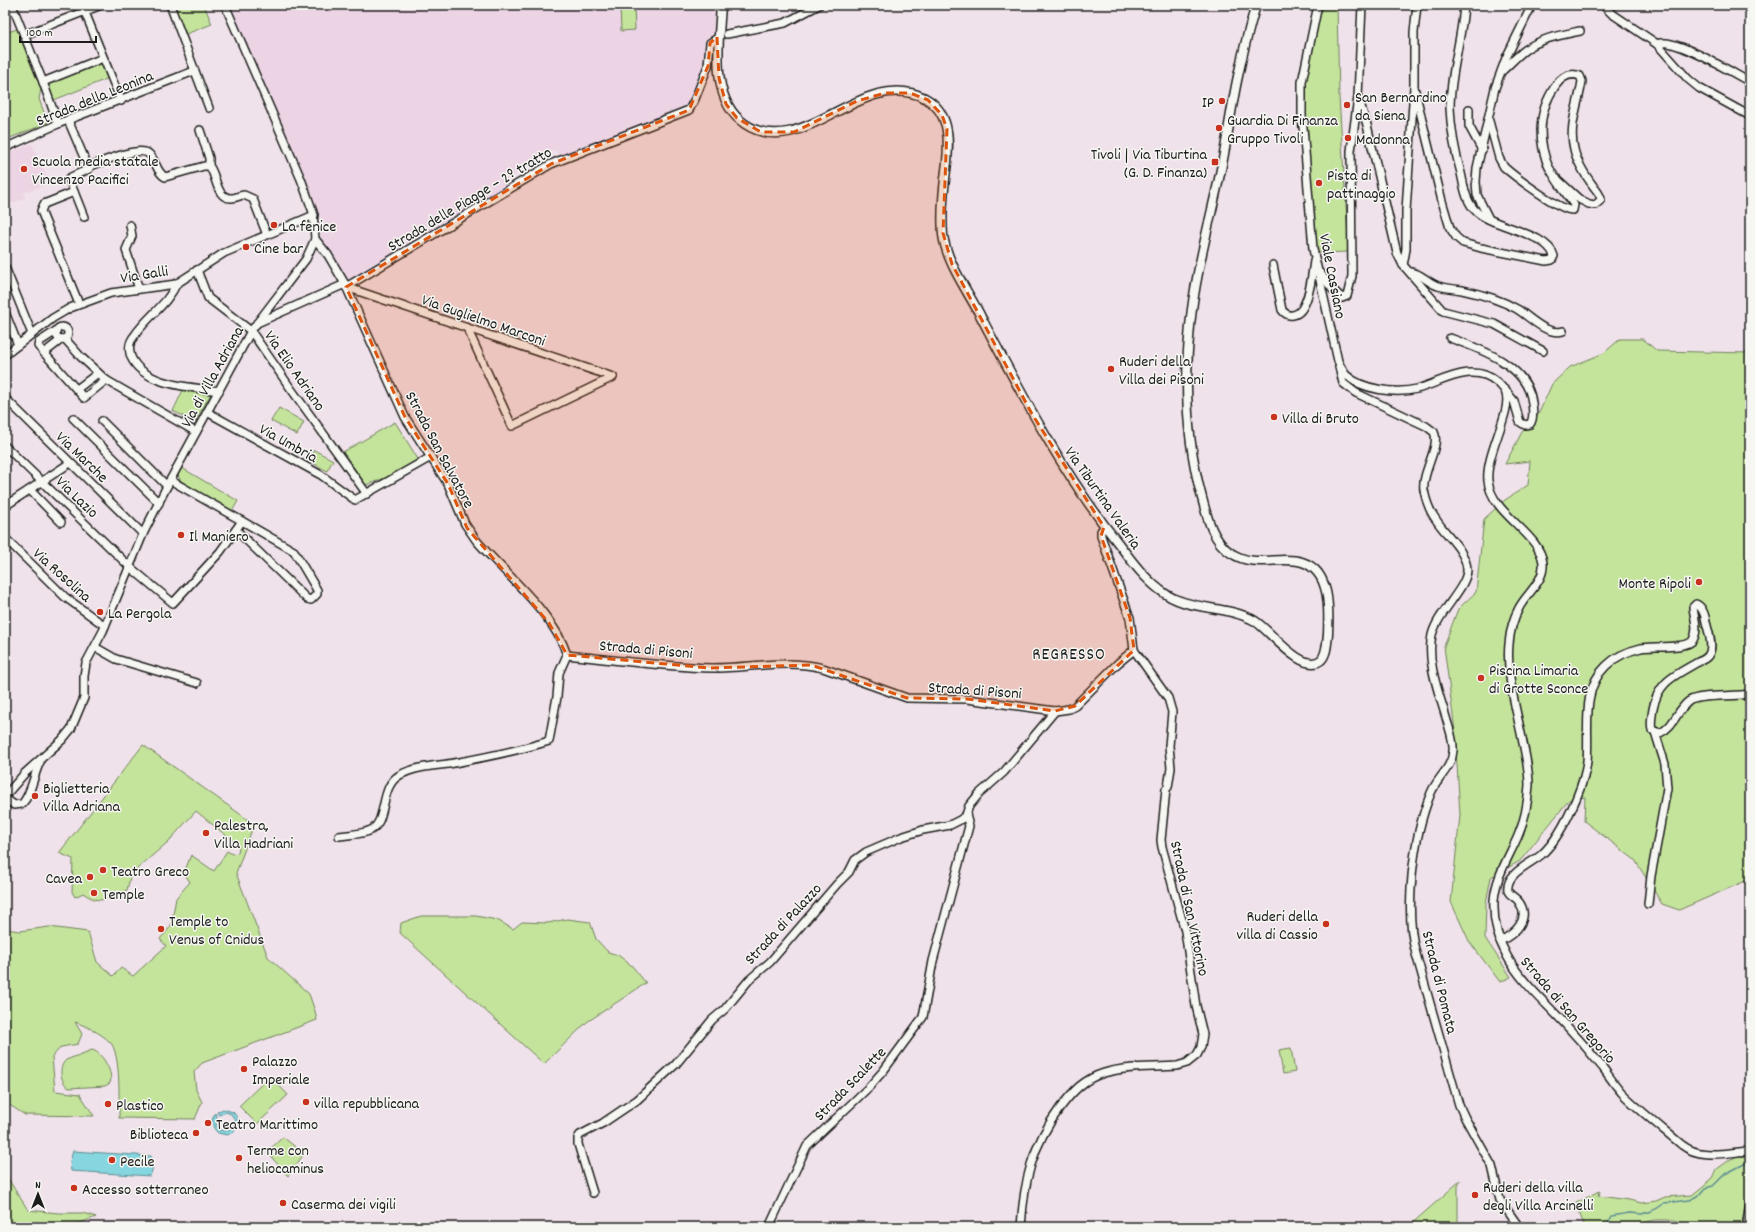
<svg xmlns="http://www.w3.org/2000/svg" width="1755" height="1232" viewBox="0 0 1755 1232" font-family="Dekko,sans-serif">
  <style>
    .built { fill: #ecd4e4 }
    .green { fill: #c4e49c; stroke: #70805c }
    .water { fill: #86d6e0; stroke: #5c8c92 }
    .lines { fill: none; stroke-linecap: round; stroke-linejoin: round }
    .stream { stroke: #5c8c92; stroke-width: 1.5 }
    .minor-casing { stroke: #1c1c1c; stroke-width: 10 }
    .major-casing { stroke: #1c1c1c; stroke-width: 11 }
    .minor { stroke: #f6f6f2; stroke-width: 7 }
    .major { stroke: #f6f6f2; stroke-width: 8 }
    .marked { fill: #de560d; fill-opacity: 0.2; stroke: #de560d; stroke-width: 3; stroke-dasharray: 8 5; stroke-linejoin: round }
    .poi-dot { fill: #c8321e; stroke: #f6f6f2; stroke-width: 1.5 }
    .labels { text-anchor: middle; stroke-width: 3; stroke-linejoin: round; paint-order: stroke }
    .poi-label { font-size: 16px; fill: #1c1c1c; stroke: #f6f6f2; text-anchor: start }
    .street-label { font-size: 16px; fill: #1c1c1c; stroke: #f6f6f2 }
    .neighbourhood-label { font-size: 17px; letter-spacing: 1px; fill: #1c1c1c; stroke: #f6f6f2 }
  </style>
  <rect width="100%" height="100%" fill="#f0e2ea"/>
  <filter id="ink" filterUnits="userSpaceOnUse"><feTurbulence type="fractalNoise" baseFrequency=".025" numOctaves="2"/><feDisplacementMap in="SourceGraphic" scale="8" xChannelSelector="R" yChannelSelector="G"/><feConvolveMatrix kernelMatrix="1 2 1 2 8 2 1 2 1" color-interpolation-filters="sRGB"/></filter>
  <g filter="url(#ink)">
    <g class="built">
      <polygon points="228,5 716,5 715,31 708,41 706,67 688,108 560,156 554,150 506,181 507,183 483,200 440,224 350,283 345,282 321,241 321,219"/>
      <polygon points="32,144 50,183 24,193 25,198 5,206 5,154"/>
    </g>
    <g class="green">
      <polygon points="174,5 204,5 212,24 186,34"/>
      <polygon points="620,5 634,5 635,30 621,31"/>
      <polygon points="1321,5 1337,5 1339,97 1349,252 1316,253 1309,174 1308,135 1304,91"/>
      <polygon points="17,29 41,89 39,99 48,123 5,140 5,33"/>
      <polygon points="102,61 109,78 54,100 47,83"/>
      <polygon points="1620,339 1643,339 1657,351 1750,353 1750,879 1679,910 1662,904 1635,860 1584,821 1585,797 1569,800 1520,861 1491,877 1486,903 1485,938 1511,977 1500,982 1469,941 1451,902 1460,815 1455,731 1444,646 1458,609 1476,592 1484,519 1505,500 1528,485 1530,461 1505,464 1522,432 1538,415 1552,384 1570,367 1604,353"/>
      <polygon points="184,388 212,392 195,422 173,411"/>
      <polygon points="279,408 304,422 297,435 271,421"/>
      <polygon points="395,422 418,459 393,475 366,485 343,452"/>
      <polygon points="314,450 333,460 327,471 308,460"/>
      <polygon points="182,468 238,501 231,513 197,493 180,480 178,475"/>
      <path d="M143,745L254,824L236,873L268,957L309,994L315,1011L317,1020L202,1063L194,1072L196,1090L202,1102L195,1119L119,1118C119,1102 121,1053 110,1042C101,1033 86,1026 75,1022L82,1034L78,1044L61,1047L52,1057L55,1091L80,1094L94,1116L25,1115L5,1102V929L20,931L49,927L88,932L97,962L113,976L121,968L133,976L166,946L160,939L171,926L176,898L190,882L184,873L191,855L214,871L227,851L232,854L238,853L239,846L196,811L169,841L138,868L130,878L127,890C108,898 101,906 83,893L75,897L72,892L73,859L59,853Z"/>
      <polygon points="421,916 476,916 497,920 513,929 522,922 548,923 567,919 590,922 596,939 608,952 618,955 632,966 646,983 587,1022 544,1064 400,933 401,923"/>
      <polygon points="1291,1048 1295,1072 1283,1074 1279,1050"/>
      <path d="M92,1050C102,1052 114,1073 110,1083L105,1086L69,1088C60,1082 58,1067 66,1060Z"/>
      <polygon points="270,1076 288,1095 257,1124 239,1106"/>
      <polygon points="283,1137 304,1154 288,1176 267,1152"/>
      <polygon points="1738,1156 1750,1157 1750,1192 1746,1205 1742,1227 1694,1227 1675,1220 1654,1220 1640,1224 1635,1227 1585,1227 1576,1203 1600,1191 1599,1196 1629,1200 1642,1203 1656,1201 1665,1197 1692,1195 1713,1178 1717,1169 1731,1159"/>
      <polygon points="5,1174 28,1210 58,1213 83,1213 96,1217 69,1227 5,1227"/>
      <polygon points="1461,1180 1458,1186 1458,1222 1463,1224 1464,1227 1408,1227"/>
    </g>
    <g class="water">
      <path d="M223,1109L233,1112C241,1120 239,1131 227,1135L218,1133C211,1127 211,1120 215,1113L217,1116L216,1125L219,1130L226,1131L233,1127L235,1120L231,1114L226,1112L219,1115L217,1112Z"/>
      <path d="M73,1151L151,1156C154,1163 153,1169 150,1176L71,1171L70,1161Z"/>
    </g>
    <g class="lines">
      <polyline class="stream" points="1606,1227 1612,1216 1629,1213 1643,1214 1652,1211 1664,1203 1690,1200 1698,1196 1705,1188 1713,1186 1725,1174 1750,1161"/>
      <g class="minor-casing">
        <g id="minor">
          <polyline points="12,5 43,82 58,124"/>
          <polyline points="82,5 121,101"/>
          <polyline points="170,5 209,108"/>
          <path d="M1318,5L1302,82V115L1313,249L1338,361C1340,366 1343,371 1346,375C1362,390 1396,394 1417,389C1442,382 1473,361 1497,382C1500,385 1505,389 1506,394C1512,412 1485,455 1488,481C1492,515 1540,533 1543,563C1545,581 1526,594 1519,608C1513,619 1510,632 1509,644C1506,674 1516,708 1522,738C1525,753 1529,769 1529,785C1528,802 1525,820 1518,836C1509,857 1496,876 1494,900C1493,919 1497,938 1507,956C1521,982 1545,1002 1565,1024C1578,1038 1591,1053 1603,1068C1609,1076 1615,1085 1622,1093C1640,1111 1662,1128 1682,1145C1701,1160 1728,1152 1750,1151"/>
          <polyline points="1603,5 1611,13 1657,44 1688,79 1699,88 1750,116"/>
          <polyline points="727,34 785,23 819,5"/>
          <polyline points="24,35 101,5"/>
          <path d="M1657,44C1672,35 1734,74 1750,82"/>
          <path d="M1502,71C1510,64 1517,56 1525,50C1541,38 1561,35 1580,31"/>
          <polyline points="43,82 103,58"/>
          <path d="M1414,87L1442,201L1450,228L1456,237L1463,243L1481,248L1546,261L1552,260L1554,256C1548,233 1493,227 1477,212C1466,203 1464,187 1461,173C1455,152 1451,130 1450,108C1450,73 1462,39 1464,5"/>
          <polyline points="1358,97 1367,125 1397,253 1403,265 1406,249 1406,211 1414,87 1414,32 1417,5"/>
          <polyline points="1469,109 1469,126 1482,150"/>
          <polyline points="68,120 89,169 71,177 69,179 84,217"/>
          <path d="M1489,121L1499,158L1504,167C1514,176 1562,212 1573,210L1574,205C1566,193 1557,182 1550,169C1546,163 1545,156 1543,149C1538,125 1542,105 1556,85C1562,77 1570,72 1580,76L1582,81C1579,103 1568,126 1574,149C1577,163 1585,175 1594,187C1597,191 1601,195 1601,200L1595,205L1589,204L1579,199L1556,178"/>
          <polyline points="200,130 209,158 209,166"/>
          <polyline points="5,148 60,123 194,71"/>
          <path d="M88,167C99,163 139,145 149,154C156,160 156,172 165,177L204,166H209C217,174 215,199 232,198C236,198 240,195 244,195L253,199L267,235"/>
          <polyline points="74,192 44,204 41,211 79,304"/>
          <polyline points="1489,219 1477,195 1476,182 1477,168 1495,88 1506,58 1532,5"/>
          <polyline points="130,225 132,236 126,250 139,289"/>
          <path d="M315,239L328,255L345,284L405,417L448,484L465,524L476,540C504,573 554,613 567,655"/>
          <path d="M1273,265L1282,310C1285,314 1288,316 1293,315C1309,313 1312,274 1314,261"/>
          <polyline points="1403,265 1443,311 1494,324 1543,351"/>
          <polyline points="5,267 32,334"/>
          <polyline points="197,270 208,298 251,331 289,386 367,494"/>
          <path d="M1411,272C1422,274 1428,283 1438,286C1446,288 1454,289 1462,290C1481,294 1501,300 1517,309C1530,317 1547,336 1563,331"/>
          <polyline points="1320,273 1333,290 1342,298 1347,296 1352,276 1351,151 1358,97 1362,5"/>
          <path d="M177,283C167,305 148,316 135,335C129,342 128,348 131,357C144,386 192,387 219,391"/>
          <polyline points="346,287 551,164 689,110 695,99 708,66 710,43 719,37"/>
          <polyline points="346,287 613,377"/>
          <polyline points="5,312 18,345"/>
          <polyline points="257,323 345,284"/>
          <circle cx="62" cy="333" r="6"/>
          <polyline points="467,328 512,426 613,377"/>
          <polyline points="56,331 39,342 38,346 84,398 106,380"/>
          <path d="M1450,338C1481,349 1528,365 1532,403C1533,410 1534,419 1530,424L1525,425L1520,422L1514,401L1505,390"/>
          <polyline points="65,339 81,357 106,380 196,432"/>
          <polyline points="44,353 62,339"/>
          <polyline points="5,355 53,318 70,308 111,293 176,284 224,253 314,215"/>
          <path d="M1339,367L1343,383L1356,393L1426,426L1434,432C1441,446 1421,473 1424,490C1426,501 1430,512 1437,521C1446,535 1466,551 1467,569C1468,587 1437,613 1432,635C1426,663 1440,695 1447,721C1450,731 1454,741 1453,751C1452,768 1437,778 1431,793C1413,836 1404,910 1416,954L1459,1105L1465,1118L1492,1166L1500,1200L1519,1227"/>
          <polyline points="77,389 98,373"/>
          <polyline points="5,398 143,534"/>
          <polyline points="207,412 321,475 355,500 431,457"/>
          <polyline points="73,418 159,503"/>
          <polyline points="102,421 167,486"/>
          <polyline points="5,446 130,567 173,603 220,552 242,521 170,480"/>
          <polyline points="30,490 61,522"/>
          <polyline points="5,506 70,463"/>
          <polyline points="236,530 307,599 311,600 317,594 317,590 294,551 242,521"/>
          <polyline points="5,538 65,597 105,626"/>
          <polyline points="95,647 116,659 197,683"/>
          <path d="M567,655C615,660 665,667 713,668C750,668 787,659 823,668L907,698L967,699L1055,711L1069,709L1075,706L1118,663L1134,650"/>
          <polyline points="5,796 25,773 62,740 71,729 84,698 84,676 86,663 103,631 143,534 167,486 251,331 306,259 315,239 313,212 301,179 225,5"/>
          <path d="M5,798L14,805L22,804C32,793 33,776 40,762"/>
          <path d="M339,836C350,834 361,835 371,830C388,821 379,786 400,775C416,766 437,766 454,763C486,757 518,751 549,741L557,697L559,673L567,655"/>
          <polyline points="1648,904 1651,876 1667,788 1665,764 1655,732"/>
          <path d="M1500,941C1515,934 1531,919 1519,902C1516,897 1510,896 1508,891C1505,874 1530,864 1541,855C1557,841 1568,818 1576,799C1581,787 1586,774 1587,761C1590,729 1580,691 1606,666C1616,656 1628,651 1641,648C1652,646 1688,649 1693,640C1699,629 1694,618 1693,607L1696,604C1703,607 1705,615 1706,622C1708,630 1713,644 1710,652C1708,658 1703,660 1698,662C1676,675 1658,681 1653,709C1652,716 1650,723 1652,730L1660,733C1674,727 1677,710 1689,701C1699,694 1735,697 1750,694"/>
          <polyline points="593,1193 578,1144 578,1138 580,1135 603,1123 637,1100 676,1064 712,1020 725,1009 749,980 770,962 837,884 849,872 855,860 866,852 901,837 923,830 950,825 960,820 966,815 969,806 979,794 1004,772 1055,711"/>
          <polyline points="769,1227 807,1146 869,1087 884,1070 923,1017 933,961 969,826 966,815"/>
          <path d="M1021,1227C1024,1180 1032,1146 1060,1108C1073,1091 1084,1079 1104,1073C1127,1066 1153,1068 1177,1066L1187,1063L1197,1055L1201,1047L1203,1034L1196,1006L1185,931L1162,847L1161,840L1166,789L1168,787L1171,768L1169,746L1172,712L1168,698L1134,650L1130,618L1101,536V531L1104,527"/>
          <polyline points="1746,1227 1750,1204"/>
        </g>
      </g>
      <g class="major-casing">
        <path id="major" d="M721,5C719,43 709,100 745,124C803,163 861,66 925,98C936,104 943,114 946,126C949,138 948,150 947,162C944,186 941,211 943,235C947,264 968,291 981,317C1022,395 1063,474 1118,543C1131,560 1143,577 1160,590C1187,612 1225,604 1255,621C1269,629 1302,675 1321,660C1327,654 1327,642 1328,634C1329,610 1331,571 1302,562C1280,555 1255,569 1231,553C1213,542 1207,517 1202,498C1187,443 1184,383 1190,326C1195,275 1209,225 1220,174C1227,142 1231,108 1238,76C1243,52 1249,28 1256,5"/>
      </g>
      <use href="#minor" class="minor"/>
      <use href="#major" class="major"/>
    </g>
  </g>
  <path class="marked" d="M717,37L719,78L726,104L737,118L761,132H794L857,101L885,93H910L928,100L942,115L947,129L943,233L952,264L1032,414L1104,527L1101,536L1130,618L1134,650L1075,706L1055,711L967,699L907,698L811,665L710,668L567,655L549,623L467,528L448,484L405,417L346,287L551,164L689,110L708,66L710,43Z"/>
  <g class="poi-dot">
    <circle cx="1222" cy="101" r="4"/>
    <circle cx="1347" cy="105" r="4"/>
    <circle cx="1219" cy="128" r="4"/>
    <circle cx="1348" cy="138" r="4"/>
    <rect x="1211" y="158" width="8" height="8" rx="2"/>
    <circle cx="24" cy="169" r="4"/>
    <circle cx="1319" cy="183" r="4"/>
    <circle cx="274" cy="225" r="4"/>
    <circle cx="246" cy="247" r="4"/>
    <circle cx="1111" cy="369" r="4"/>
    <circle cx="1274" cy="417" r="4"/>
    <circle cx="181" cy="535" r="4"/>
    <circle cx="1699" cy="582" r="4"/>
    <circle cx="100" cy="612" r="4"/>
    <circle cx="1481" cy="678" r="4"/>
    <circle cx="35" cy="796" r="4"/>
    <circle cx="206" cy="833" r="4"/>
    <circle cx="103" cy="870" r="4"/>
    <circle cx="90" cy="877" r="4"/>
    <circle cx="94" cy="893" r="4"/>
    <circle cx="1326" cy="924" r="4"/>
    <circle cx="161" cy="929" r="4"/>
    <circle cx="244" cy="1069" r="4"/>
    <circle cx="306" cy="1102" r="4"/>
    <circle cx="108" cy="1104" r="4"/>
    <circle cx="208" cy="1123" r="4"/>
    <circle cx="196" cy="1133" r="4"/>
    <circle cx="239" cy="1158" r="4"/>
    <circle cx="112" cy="1160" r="4"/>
    <circle cx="74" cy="1188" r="4"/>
    <circle cx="1475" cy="1195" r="4"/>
    <circle cx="283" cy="1203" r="4"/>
  </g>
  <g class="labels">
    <g class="poi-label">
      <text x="1355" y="102">San Bernardino<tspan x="1355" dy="18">da Siena</tspan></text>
      <text x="1214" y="107" text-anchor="end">IP</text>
      <text x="1227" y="125">Guardia Di Finanza<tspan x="1227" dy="18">Gruppo Tivoli</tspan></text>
      <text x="1356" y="144">Madonna</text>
      <text x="1207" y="159" text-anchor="end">Tivoli | Via Tiburtina<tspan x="1207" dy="18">(G. D. Finanza)</tspan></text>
      <text x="32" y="166">Scuola media statale<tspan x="32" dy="18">Vincenzo Pacifici</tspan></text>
      <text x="1327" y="180">Pista di<tspan x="1327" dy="18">pattinaggio</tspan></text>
      <text x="282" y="231">La fenice</text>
      <text x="254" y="253">Cine bar</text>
      <text x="1119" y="366">Ruderi della<tspan x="1119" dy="18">Villa dei Pisoni</tspan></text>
      <text x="1282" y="423">Villa di Bruto</text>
      <text x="189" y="541">Il Maniero</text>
      <text x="1691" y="588" text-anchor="end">Monte Ripoli</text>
      <text x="108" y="618">La Pergola</text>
      <text x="1489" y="675">Piscina Limaria<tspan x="1489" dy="18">di Grotte Sconce</tspan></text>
      <text x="43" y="793">Biglietteria<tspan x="43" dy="18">Villa Adriana</tspan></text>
      <text x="214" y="830">Palestra,<tspan x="214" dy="18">Villa Hadriani</tspan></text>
      <text x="111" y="876">Teatro Greco</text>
      <text x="82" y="883" text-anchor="end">Cavea</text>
      <text x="102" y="899">Temple</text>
      <text x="1318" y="921" text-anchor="end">Ruderi della<tspan x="1318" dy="18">villa di Cassio</tspan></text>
      <text x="169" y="926">Temple to<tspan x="169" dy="18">Venus of Cnidus</tspan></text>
      <text x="252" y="1066">Palazzo<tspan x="252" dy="18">Imperiale</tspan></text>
      <text x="314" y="1108">villa repubblicana</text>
      <text x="116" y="1110">Plastico</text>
      <text x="216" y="1129">Teatro Marittimo</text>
      <text x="188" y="1139" text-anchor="end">Biblioteca</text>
      <text x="247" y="1155">Terme con<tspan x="247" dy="18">heliocaminus</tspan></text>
      <text x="120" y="1166">Pecile</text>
      <text x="1483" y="1192">Ruderi della villa<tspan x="1483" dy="18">degli Villa Arcinelli</tspan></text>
      <text x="82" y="1194">Accesso sotterraneo</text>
      <text x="291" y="1209">Caserma dei vigili</text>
    </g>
    <g class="street-label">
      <text transform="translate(94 97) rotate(-22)" y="6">Strada della Leonina</text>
      <text transform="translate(469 198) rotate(-31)" y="6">Strada delle Piagge – 2º tratto</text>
      <text transform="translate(144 273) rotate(-9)" y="6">Via Galli</text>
      <text transform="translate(1334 276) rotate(79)" y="6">Viale Cassiano</text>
      <text transform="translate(484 319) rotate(19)" y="6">Via Guglielmo Marconi</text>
      <text transform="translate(296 370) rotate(55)" y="6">Via Elio Adriano</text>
      <text transform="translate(211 376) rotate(-61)" y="6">Via di Villa Adriana</text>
      <text transform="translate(289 442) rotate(29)" y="6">Via Umbria</text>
      <text transform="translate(441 449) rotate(62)" y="6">Strada San Salvatore</text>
      <text transform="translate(83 456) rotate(44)" y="6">Via Marche</text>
      <text transform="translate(78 496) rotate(44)" y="6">Via Lazio</text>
      <text transform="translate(1104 497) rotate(55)" y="6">Via Tiburtina Valeria</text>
      <text transform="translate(63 574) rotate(42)" y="6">Via Rosolina</text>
      <text transform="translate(646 648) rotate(5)" y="6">Strada di Pisoni</text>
      <text transform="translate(975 689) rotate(4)" y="6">Strada di Pisoni</text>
      <text transform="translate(1191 908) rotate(78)" y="6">Strada di San Vittorino</text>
      <text transform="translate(782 923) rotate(-47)" y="6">Strada di Palazzo</text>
      <text transform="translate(1441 982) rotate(76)" y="6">Strada di Pomata</text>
      <text transform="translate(1569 1009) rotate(49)" y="6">Strada di San Gregorio</text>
      <text transform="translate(849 1083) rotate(-46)" y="6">Strada Scalette</text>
    </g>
    <g class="neighbourhood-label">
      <text x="1069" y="659">REGRESSO</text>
    </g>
  </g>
  <rect width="1755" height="1232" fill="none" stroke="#f6f6f2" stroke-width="20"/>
  <rect x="10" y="10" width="1735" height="1212" fill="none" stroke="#1c1c1c" stroke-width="1.5" filter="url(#ink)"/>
  <g transform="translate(38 1194)" stroke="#f6f6f2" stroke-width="3" paint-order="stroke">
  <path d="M0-3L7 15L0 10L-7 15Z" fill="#1c1c1c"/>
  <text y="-6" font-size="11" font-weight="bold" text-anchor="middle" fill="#1c1c1c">N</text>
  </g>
  <path d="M20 36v6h76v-6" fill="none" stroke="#1c1c1c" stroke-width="2"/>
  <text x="26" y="36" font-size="12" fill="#1c1c1c" stroke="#f6f6f2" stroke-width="3" paint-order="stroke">100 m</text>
</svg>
